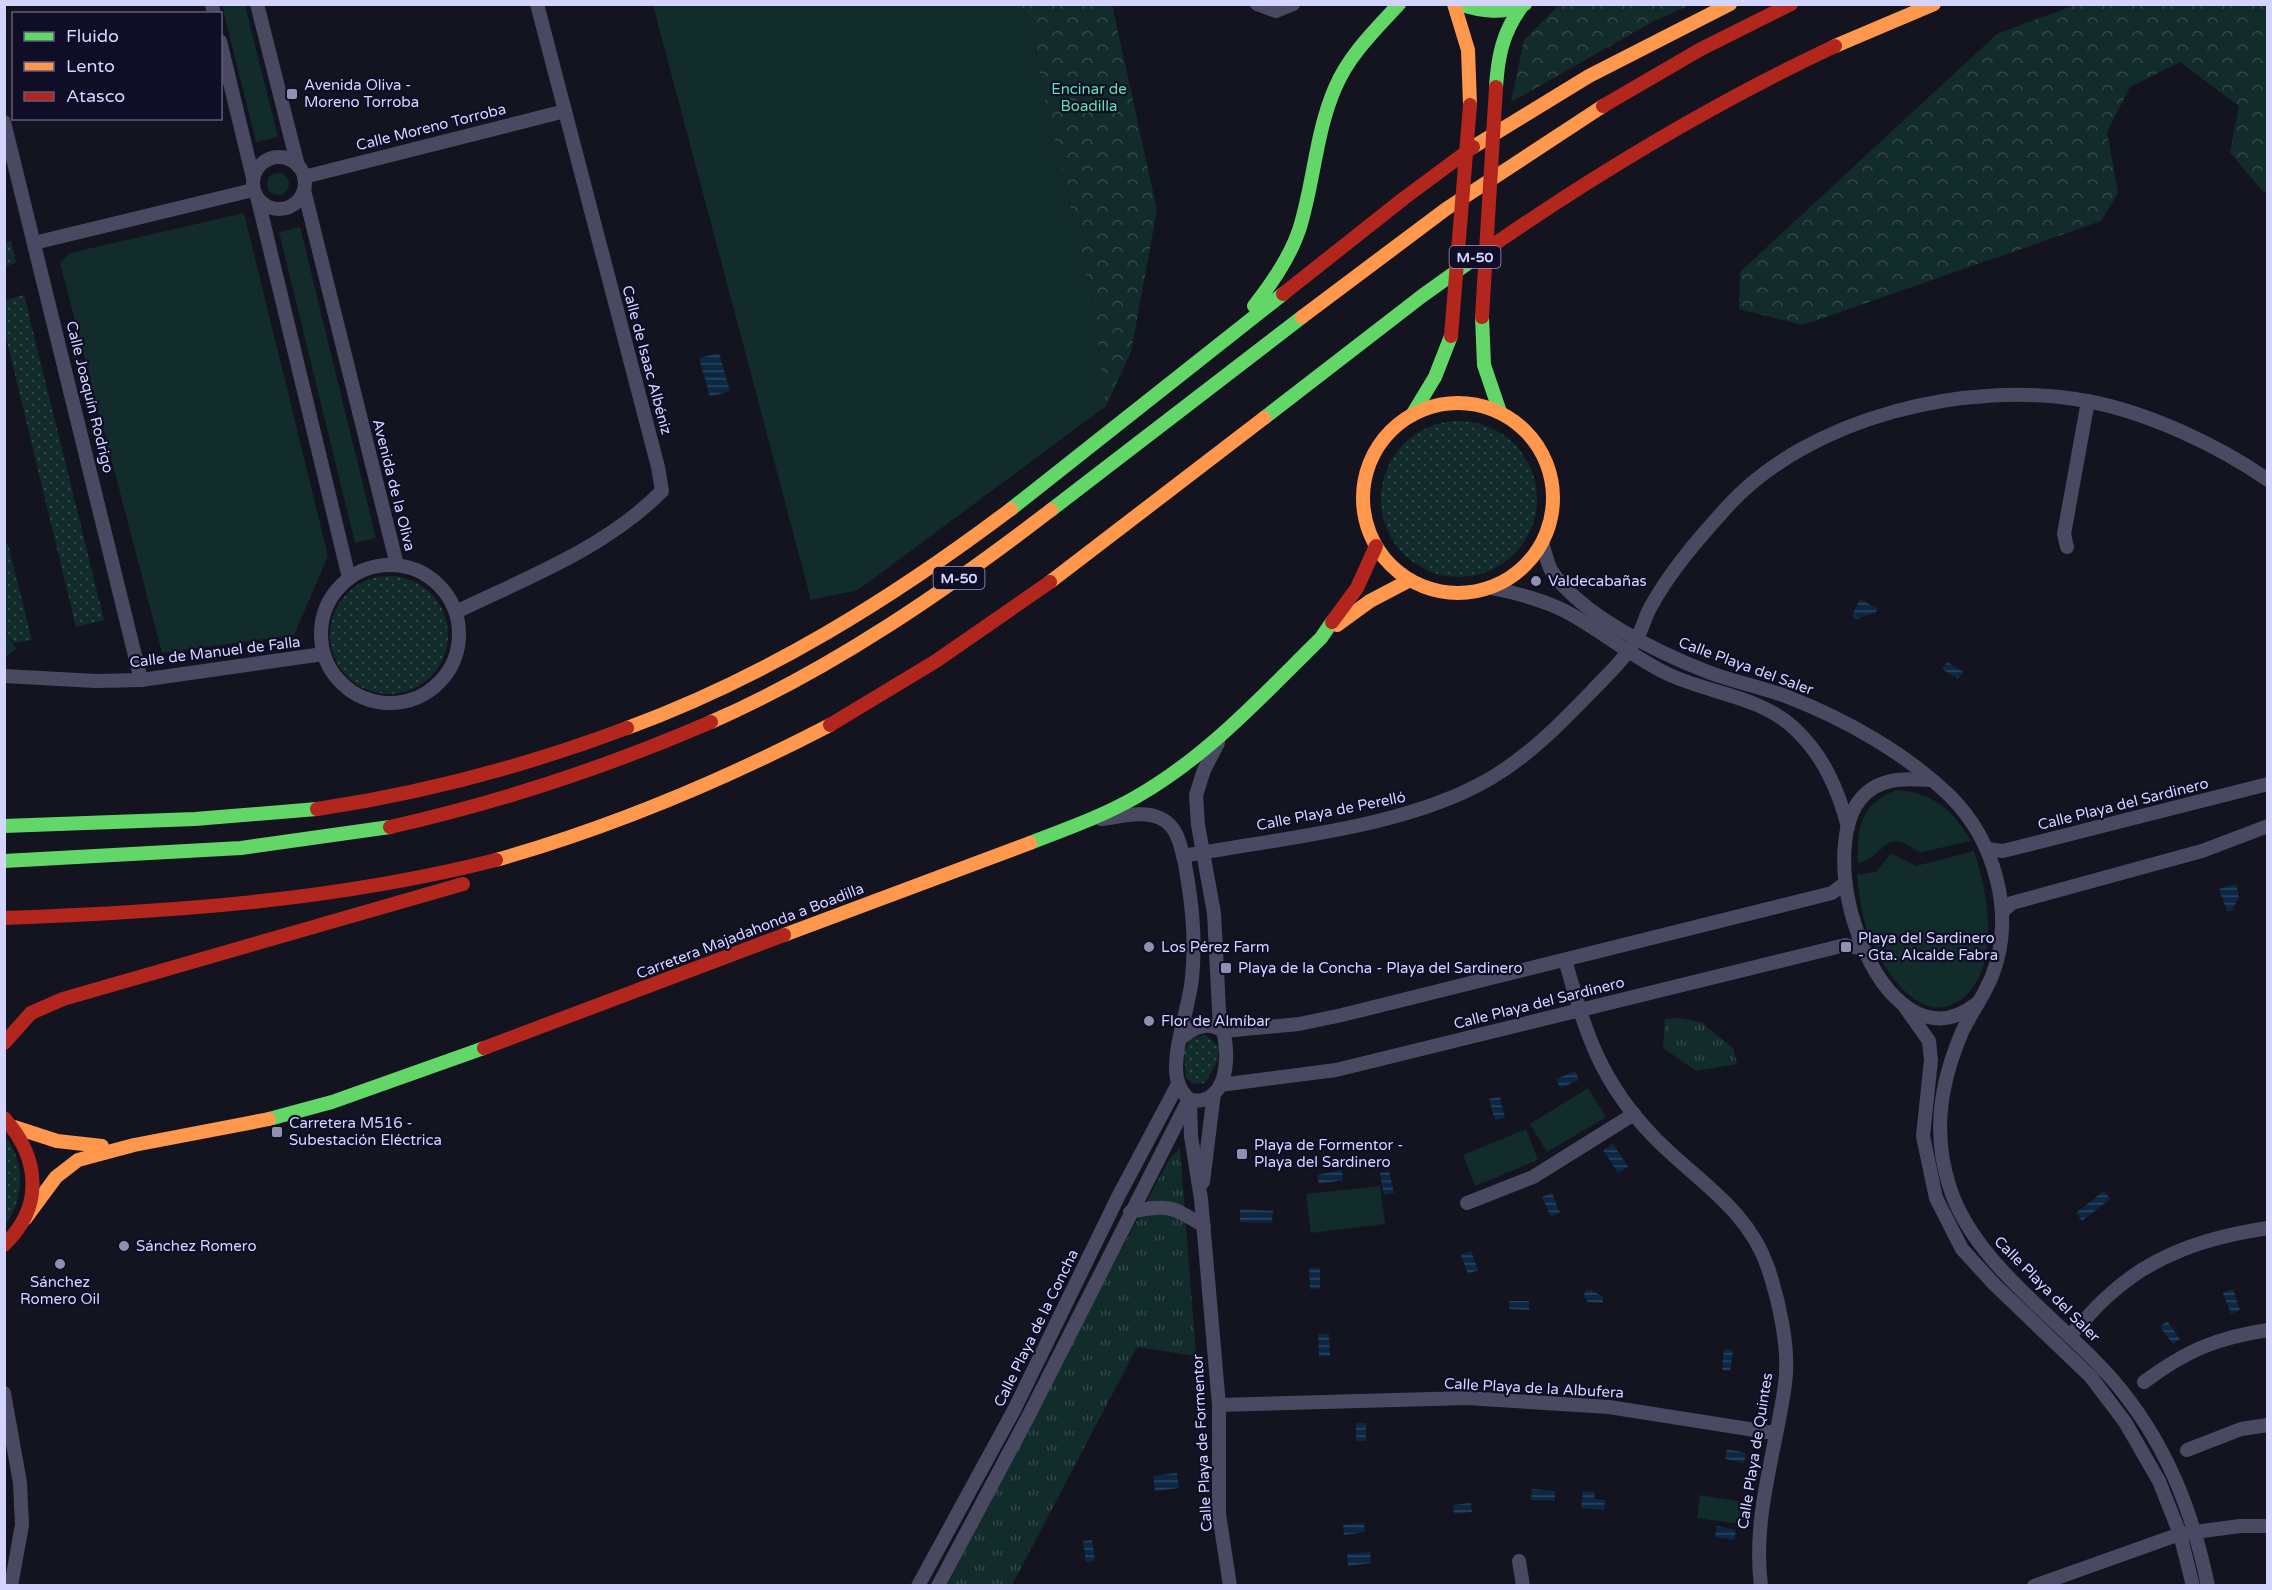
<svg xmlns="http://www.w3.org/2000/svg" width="2272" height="1590" viewBox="0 0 2272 1590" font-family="'Varela Round',sans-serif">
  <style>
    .grass { fill: #112c2a }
    .forest { fill: url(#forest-crowns) }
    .park { fill: url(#park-tufts) }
    .garden { fill: url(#garden-dots) }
    .water { fill: url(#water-rules) }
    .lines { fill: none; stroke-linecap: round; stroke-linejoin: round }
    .street { stroke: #494a61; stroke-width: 14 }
    .fast { stroke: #63d668; stroke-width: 14 }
    .slow { stroke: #ff974d; stroke-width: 14 }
    .jam { stroke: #b3261e; stroke-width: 14 }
    .jam-bridge { stroke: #b3261e; stroke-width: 14 }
    .poi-dot { fill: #9091b1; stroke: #0f0e26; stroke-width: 2 }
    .labels { text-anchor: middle; stroke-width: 4.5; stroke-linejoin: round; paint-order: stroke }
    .shield { fill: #0f0e26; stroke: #9899be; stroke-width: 1.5 }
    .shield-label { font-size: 14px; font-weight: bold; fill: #d3d4ff }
    .poi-label { font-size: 15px; fill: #d3d4ff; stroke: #0f0e26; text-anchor: start }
    .park-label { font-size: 15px; fill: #5de2ae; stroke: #0f0e26 }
    .street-label { font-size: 15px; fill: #d3d4ff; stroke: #0f0e26 }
  </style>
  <defs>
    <pattern id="forest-crowns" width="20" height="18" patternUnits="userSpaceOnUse" patternTransform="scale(1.5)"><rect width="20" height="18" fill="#112c2a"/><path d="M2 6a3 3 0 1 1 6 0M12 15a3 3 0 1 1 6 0" fill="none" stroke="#334a4a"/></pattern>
    <pattern id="park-tufts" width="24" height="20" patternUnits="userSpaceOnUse" patternTransform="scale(1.5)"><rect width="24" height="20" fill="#112c2a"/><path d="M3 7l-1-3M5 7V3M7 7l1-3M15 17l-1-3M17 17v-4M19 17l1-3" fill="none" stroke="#334a4a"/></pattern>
    <pattern id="garden-dots" width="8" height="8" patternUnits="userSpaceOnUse" patternTransform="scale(1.5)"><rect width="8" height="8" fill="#112c2a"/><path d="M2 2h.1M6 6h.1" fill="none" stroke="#334a4a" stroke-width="1.8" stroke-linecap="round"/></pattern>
    <pattern id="water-rules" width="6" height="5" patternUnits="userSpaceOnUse" patternTransform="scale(1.5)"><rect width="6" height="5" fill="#0c2844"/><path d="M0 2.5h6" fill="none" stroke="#2e4660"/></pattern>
  </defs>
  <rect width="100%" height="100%" fill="#141420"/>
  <g class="grass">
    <polygon points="222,5 245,5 278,137 256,142"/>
    <polygon points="653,5 1022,5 1032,29 1044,95 1092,298 1106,406 858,590 811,600"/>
    <circle cx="278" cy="184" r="11"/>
    <polygon points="244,213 328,556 294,635 162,653 60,263 70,253"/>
    <polygon points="300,227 376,538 355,543 279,232"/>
    <polygon points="4,630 16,649 5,657 4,657"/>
    <path d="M1896,790C1931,792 1954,810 1971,841L1922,852C1912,850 1905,841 1895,841C1883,842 1877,859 1858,863C1857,827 1860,805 1896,790Z"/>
    <path d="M1974,851C1987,890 2000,957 1969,992C1922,1043 1872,955 1863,916C1860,903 1859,889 1857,875L1876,872L1891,853L1916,866Z"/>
    <polygon points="1588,1088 1606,1117 1547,1152 1530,1124"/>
    <polygon points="1526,1129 1538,1160 1475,1186 1463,1155"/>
    <polygon points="1380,1186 1385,1224 1311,1233 1306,1194"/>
    <polygon points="1700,1495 1743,1502 1739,1524 1697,1518"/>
  </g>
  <g class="forest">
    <polygon points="1560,4 1690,4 1690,5 1654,21 1511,102 1524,40"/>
    <polygon points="2078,4 2267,5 2267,192 2264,193 2230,152 2239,106 2180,62 2130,87 2107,132 2118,193 2101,221 1803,325 1739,309 1740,272 1997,34"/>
    <polygon points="1022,5 1112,5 1157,210 1131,352 1106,406 1092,298 1044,95 1032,29"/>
  </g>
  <g class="park">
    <polygon points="1678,1018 1701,1022 1733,1048 1737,1064 1696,1071 1663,1048 1665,1019"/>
    <polygon points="1180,1147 1196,1356 1137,1347 1012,1585 947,1586 1036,1410 1170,1158"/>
  </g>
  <g class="garden">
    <polygon points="11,241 16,263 5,266 5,242"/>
    <polygon points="24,295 104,620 76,627 5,333 5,300"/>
    <circle cx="1459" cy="499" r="78"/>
    <polygon points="4,544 8,544 32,640 14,643 5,630"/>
    <circle cx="389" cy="635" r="59"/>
    <polygon points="1206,1035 1219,1047 1218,1060 1205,1083 1194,1084 1186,1078 1184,1052 1190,1039"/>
    <path d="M5,1136C25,1161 25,1200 5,1225Z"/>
  </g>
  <g class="water">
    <polygon points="719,353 730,391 710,397 699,358"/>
    <polygon points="1860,599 1878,609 1875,613 1856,619 1852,616"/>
    <polygon points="1947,662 1963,672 1958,679 1942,669"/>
    <polygon points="2236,884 2239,897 2232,910 2227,911 2219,889"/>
    <polygon points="1575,1071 1579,1080 1560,1088 1556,1079"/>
    <polygon points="1500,1097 1505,1118 1495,1120 1489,1099"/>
    <polygon points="1613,1144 1628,1167 1618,1173 1603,1150"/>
    <polygon points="1342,1170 1343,1180 1319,1184 1317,1175"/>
    <polygon points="1389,1171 1394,1193 1384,1195 1380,1173"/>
    <polygon points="2104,1191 2110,1199 2082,1221 2076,1213"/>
    <polygon points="1552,1193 1560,1213 1551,1217 1542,1197"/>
    <polygon points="1240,1209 1273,1211 1272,1223 1240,1222"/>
    <polygon points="1471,1251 1478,1270 1468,1274 1461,1255"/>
    <polygon points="1309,1268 1320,1268 1320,1288 1310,1289"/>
    <polygon points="2233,1289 2240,1310 2231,1314 2223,1293"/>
    <polygon points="1591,1290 1603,1297 1603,1303 1588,1302 1584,1297 1585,1291"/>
    <polygon points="1509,1301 1529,1301 1529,1310 1509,1309"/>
    <polygon points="2167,1321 2180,1339 2173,1344 2160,1327"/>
    <polygon points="1318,1334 1329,1334 1330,1356 1319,1356"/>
    <polygon points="1724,1349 1733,1350 1730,1371 1722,1370"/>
    <rect x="1356" y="1423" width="10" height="18"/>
    <polygon points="1727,1449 1746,1453 1744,1463 1725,1459"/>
    <polygon points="1177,1473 1179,1488 1155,1491 1153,1476"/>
    <polygon points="1532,1489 1555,1491 1555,1501 1531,1500"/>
    <polygon points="1583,1491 1595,1492 1594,1499 1605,1500 1604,1510 1581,1508"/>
    <polygon points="1471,1503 1472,1512 1454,1514 1453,1505"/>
    <polygon points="1364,1523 1365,1532 1344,1535 1343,1525"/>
    <polygon points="1717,1526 1736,1530 1734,1540 1715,1537"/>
    <polygon points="1092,1540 1095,1561 1086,1562 1083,1541"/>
    <polygon points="1370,1552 1371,1563 1348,1566 1347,1554"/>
  </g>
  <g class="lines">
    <g class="street">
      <polyline points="212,4 214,14"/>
      <polyline points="257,4 298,166"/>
      <polyline points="1257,4 1276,11 1293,4"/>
      <polyline points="220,41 253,178"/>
      <polyline points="4,122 141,680"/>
      <circle cx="279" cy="183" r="26"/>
      <polyline points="304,177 565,111"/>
      <polyline points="304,190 397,565"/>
      <polyline points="258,200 349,578"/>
      <polyline points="34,243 253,190"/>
      <path d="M1542,543C1545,552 1547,562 1551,570C1580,615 1659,653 1708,672C1734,682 1762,687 1788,697C1845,719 1905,753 1949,795C1995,840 2016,915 1992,976C1984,996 1971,1013 1962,1032C1940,1084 1932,1134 1950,1188C1974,1264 2061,1320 2112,1379C2164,1439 2192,1508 2208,1586"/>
      <polyline points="2067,547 2064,534 2088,401"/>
      <circle cx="390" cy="634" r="69"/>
      <path d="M1491,588C1517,593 1541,599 1565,611C1601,630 1633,658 1670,675C1712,694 1759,696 1794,728C1823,755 1838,789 1848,827"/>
      <path d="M456,612C526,578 606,548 662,491L658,467L537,4"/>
      <polyline points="4,676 96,681 141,680 323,654"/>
      <polyline points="1218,743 1204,770 1196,795 1198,825 1214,913 1220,1029"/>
      <path d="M1931,780C1910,779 1891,777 1873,788C1799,833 1880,1080 1976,1004"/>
      <path d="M1101,819C1120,817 1143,810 1160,818C1178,826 1181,847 1185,864C1192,903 1196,939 1192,978C1189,1008 1176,1038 1176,1068C1176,1081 1180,1092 1190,1100C1228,1107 1230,1055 1223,1031C1208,1020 1193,1028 1181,1038"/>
      <polyline points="1987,849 2003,851 2268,784"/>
      <path d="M1183,856C1279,838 1407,828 1491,778C1530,755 1561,723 1592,691C1608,674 1626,658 1637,637C1643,628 1645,617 1650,608C1670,571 1699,538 1727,507C1810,416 1969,379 2087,401C2147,412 2218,445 2268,480"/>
      <polyline points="2003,911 2012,903 2202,851 2268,826"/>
      <path d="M1565,960C1586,1033 1599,1080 1653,1136C1694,1179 1748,1208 1768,1268C1779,1301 1790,1349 1785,1384C1776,1451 1752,1517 1761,1586"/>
      <polyline points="1905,1007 1929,1041 1931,1060 1923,1136 1936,1198 1962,1249 1994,1284 2091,1377 2125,1422 2159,1481 2180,1534 2193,1586"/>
      <polyline points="1223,1031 1299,1024 1342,1015 1832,893 1845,883"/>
      <polyline points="1220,1085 1336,1070 1845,945 1863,949"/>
      <polyline points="1190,1100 1191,1136 1201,1199 1219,1405 1219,1514 1230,1586"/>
      <polyline points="1203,1182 1214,1093"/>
      <polyline points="1467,1203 1533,1177 1634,1114"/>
      <path d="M1130,1212C1168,1204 1171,1206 1204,1226"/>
      <path d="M2069,1336C2083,1323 2094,1308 2108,1296C2153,1254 2208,1237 2268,1228"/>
      <path d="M2144,1382C2186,1351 2215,1338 2268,1330"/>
      <polyline points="4,1393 20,1483 22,1525 11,1586"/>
      <polyline points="1219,1405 1467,1398 1609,1407 1774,1433"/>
      <polyline points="2187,1450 2241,1429 2268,1425"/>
      <polyline points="1519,1561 1523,1586"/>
      <polyline points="918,1586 1014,1410 1119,1195 1178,1084"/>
      <polyline points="938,1586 1029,1415 1189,1099"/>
      <polyline points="2034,1586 2180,1534 2240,1526 2268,1526"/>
    </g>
    <g class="fast">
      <path d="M1459,4C1482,12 1503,14 1525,4"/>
      <path d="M1496,87C1498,55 1503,32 1522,6"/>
      <path d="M1254,306C1273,282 1291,256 1300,227C1314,181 1316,132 1335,88C1349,55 1375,30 1399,4"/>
      <polyline points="1482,317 1484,365 1500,412"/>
      <polyline points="1412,415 1435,377 1451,336"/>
      <polyline points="1264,418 1422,296 1496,243"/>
      <polyline points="1011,509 1283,294"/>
      <polyline points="1051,510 1302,317"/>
      <polyline points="4,826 195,819 317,809"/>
      <path d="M1030,843C1066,829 1103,816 1136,797C1208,756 1263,695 1321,638L1332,622"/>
      <polyline points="4,861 241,848 390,827"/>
      <polyline points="269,1119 332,1102 484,1048"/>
    </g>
    <g class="slow">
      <polyline points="1454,4 1468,50 1470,105"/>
      <polyline points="1835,46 1934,4"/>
      <polyline points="1473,147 1589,76 1730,4"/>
      <polyline points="1302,317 1446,209 1603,106"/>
      <circle cx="1458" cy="498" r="95"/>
      <polyline points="1050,582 1264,418"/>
      <polyline points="1337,625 1370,601 1410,580"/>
      <path d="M711,722C834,668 945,591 1051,510"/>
      <path d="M627,728C766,677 893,598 1011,509"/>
      <path d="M496,860C613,827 722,781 830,725"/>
      <polyline points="784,935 1030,843"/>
      <polyline points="14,1127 57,1141 102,1146"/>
      <polyline points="25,1219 56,1177 78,1160 134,1145 269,1119"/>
    </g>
    <g class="jam">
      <polyline points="1603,106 1701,49 1791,4"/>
      <path d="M1496,243C1604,169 1716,102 1835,46"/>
      <polyline points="1283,294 1403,199 1473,147"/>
      <polyline points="1332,622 1357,588 1376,546"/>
      <polyline points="830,725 936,661 1050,582"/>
      <path d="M317,809C424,793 526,766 627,728"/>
      <path d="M390,827C501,802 607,767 711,722"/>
      <path d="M4,918C170,912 334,901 496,860"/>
      <polyline points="4,1043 31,1013 63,999 463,884"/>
      <polyline points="484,1048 784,935"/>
      <path d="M4,1118C40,1158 44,1207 4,1245"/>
    </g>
    <g class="jam-bridge">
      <polyline points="1482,317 1496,87"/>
      <polyline points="1451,336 1470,105"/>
    </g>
  </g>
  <g class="poi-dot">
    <rect x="286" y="88" width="12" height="12" rx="3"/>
    <circle cx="1536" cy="581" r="6"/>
    <circle cx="1149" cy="947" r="6"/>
    <rect x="1840" y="941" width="12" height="12" rx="3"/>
    <rect x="1220" y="962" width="12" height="12" rx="3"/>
    <circle cx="1149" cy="1021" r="6"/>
    <rect x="271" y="1126" width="12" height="12" rx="3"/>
    <rect x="1236" y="1148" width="12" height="12" rx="3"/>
    <circle cx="124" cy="1246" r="6"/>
    <circle cx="60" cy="1264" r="6"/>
  </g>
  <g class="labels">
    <g class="shield">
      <rect x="1449.5" y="246" width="51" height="22" rx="4.5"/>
      <rect x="933.5" y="567" width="51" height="22" rx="4.5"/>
    </g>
    <g class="shield-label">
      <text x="1475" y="262">M-50</text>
      <text x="959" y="583">M-50</text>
    </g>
    <g class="poi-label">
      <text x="304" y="90">Avenida Oliva -<tspan x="304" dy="17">Moreno Torroba</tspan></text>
      <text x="1548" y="586">Valdecabañas</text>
      <text x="1858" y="943">Playa del Sardinero<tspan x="1858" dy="17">- Gta. Alcalde Fabra</tspan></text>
      <text x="1161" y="952">Los Pérez Farm</text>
      <text x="1238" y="973">Playa de la Concha - Playa del Sardinero</text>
      <text x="1161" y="1026">Flor de Almíbar</text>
      <text x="289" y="1128">Carretera M516 -<tspan x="289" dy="17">Subestación Eléctrica</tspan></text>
      <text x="1254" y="1150">Playa de Formentor -<tspan x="1254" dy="17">Playa del Sardinero</tspan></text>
      <text x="136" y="1251">Sánchez Romero</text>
      <text x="60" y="1287" text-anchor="middle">Sánchez<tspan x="60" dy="17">Romero Oil</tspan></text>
    </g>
    <g class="park-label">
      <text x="1089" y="94">Encinar de<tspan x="1089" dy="17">Boadilla</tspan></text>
    </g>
    <g class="street-label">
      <text transform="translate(431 127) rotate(-14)" y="5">Calle Moreno Torroba</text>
      <text transform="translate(647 360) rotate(75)" y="5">Calle de Isaac Albéniz</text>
      <text transform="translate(90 397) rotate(76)" y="5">Calle Joaquín Rodrigo</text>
      <text transform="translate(394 485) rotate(76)" y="5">Avenida de la Oliva</text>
      <text transform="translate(215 652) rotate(-7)" y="5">Calle de Manuel de Falla</text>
      <text transform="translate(1746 666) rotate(20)" y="5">Calle Playa del Saler</text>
      <text transform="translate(2123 804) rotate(-14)" y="5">Calle Playa del Sardinero</text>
      <text transform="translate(1331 811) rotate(-11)" y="5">Calle Playa de Perelló</text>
      <text transform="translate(750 931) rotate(-21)" y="5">Carretera Majadahonda a Boadilla</text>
      <text transform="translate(1539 1003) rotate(-14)" y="5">Calle Playa del Sardinero</text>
      <text transform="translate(2047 1289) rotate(45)" y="5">Calle Playa del Saler</text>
      <text transform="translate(1036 1328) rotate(-64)" y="5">Calle Playa de la Concha</text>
      <text transform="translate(1534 1388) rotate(3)" y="5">Calle Playa de la Albufera</text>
      <text transform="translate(1202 1443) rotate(-93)" y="5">Calle Playa de Formentor</text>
      <text transform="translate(1755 1451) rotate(-81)" y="5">Calle Playa de Quintes</text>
    </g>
  </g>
  <rect width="2272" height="1590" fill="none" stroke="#d3d4ff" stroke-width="12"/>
  <rect x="12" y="12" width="210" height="108" fill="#0f0e26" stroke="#5d5d7d" stroke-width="1.5"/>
  <rect x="24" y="32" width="30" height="9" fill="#63d668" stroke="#5d5d7d" stroke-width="1.5"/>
  <text x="66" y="42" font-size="18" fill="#d3d4ff">Fluido</text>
  <rect x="24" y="62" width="30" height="9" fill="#ff974d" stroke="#5d5d7d" stroke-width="1.5"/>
  <text x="66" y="72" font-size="18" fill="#d3d4ff">Lento</text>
  <rect x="24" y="92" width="30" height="9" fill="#b3261e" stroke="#5d5d7d" stroke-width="1.5"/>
  <text x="66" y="102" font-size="18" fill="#d3d4ff">Atasco</text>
</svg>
